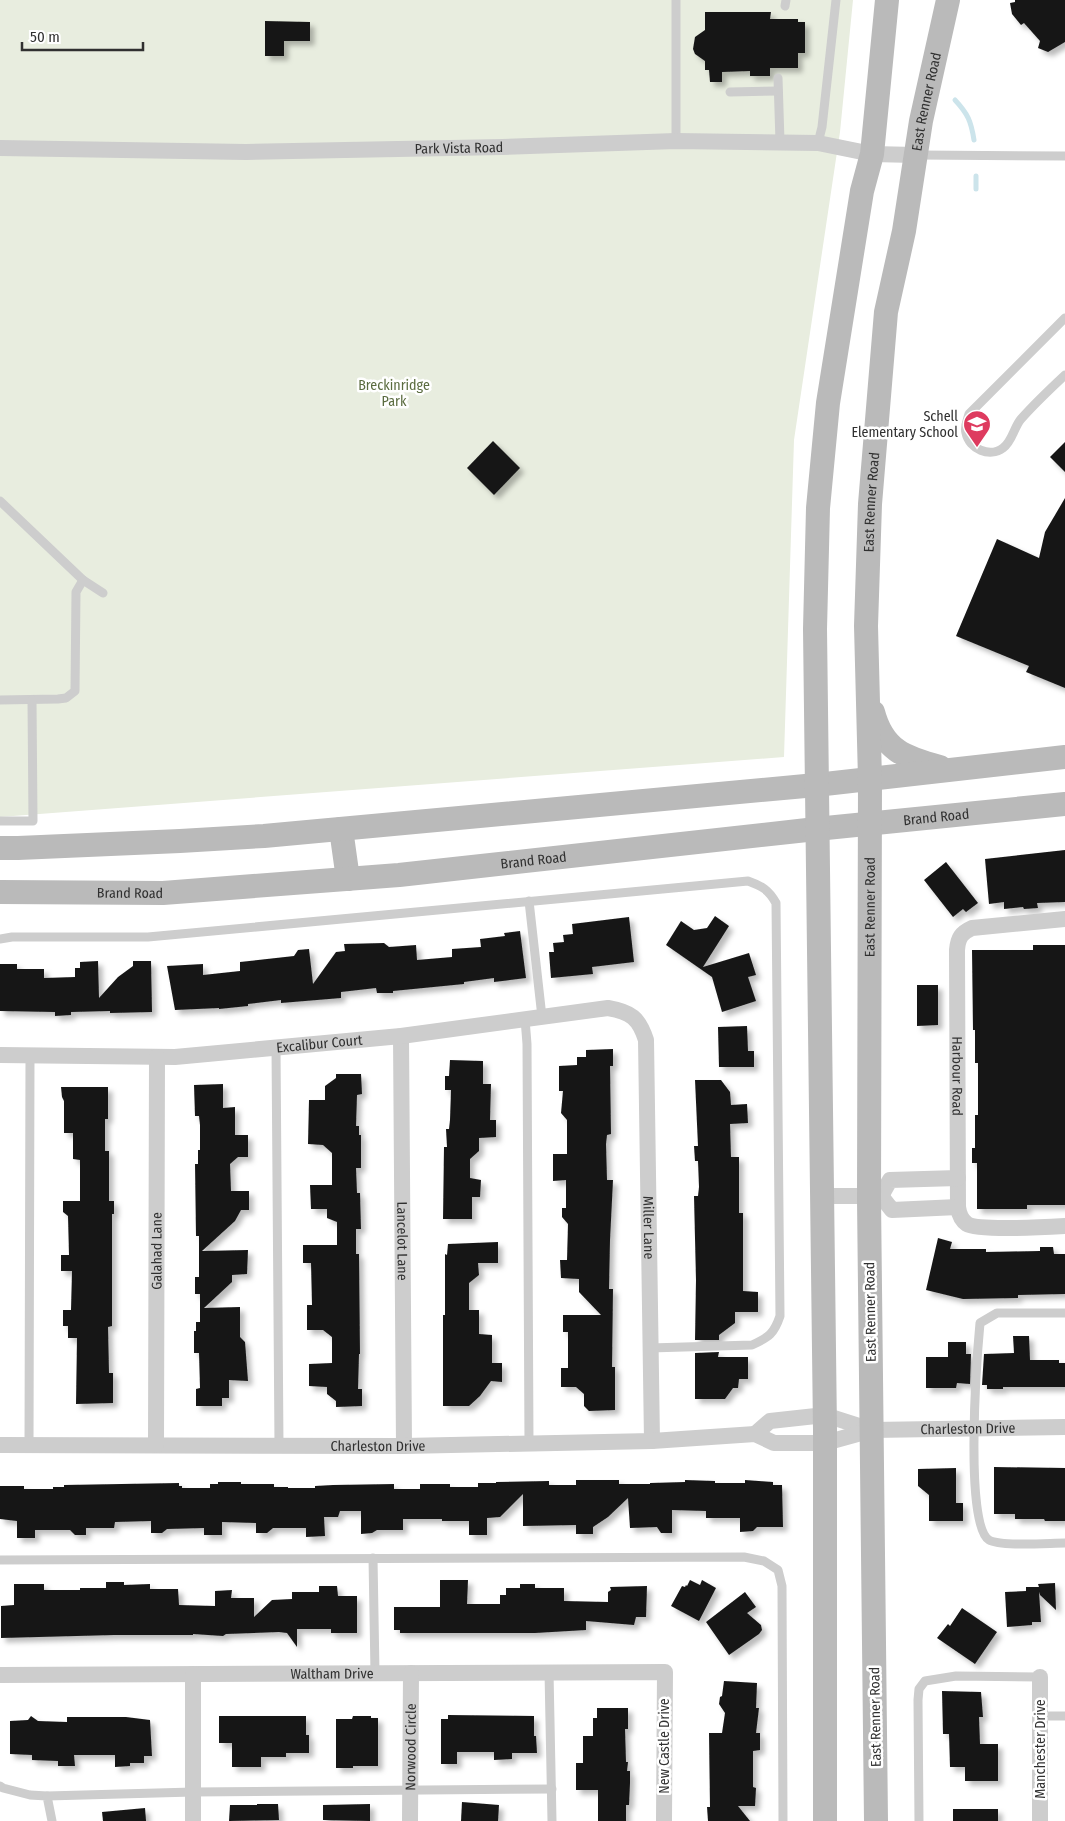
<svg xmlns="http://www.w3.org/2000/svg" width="1065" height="1821" viewBox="0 0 1065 1821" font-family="'Fira Sans Condensed',sans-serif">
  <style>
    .green { fill: #e8eddf }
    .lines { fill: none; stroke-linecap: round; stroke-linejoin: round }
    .stream { stroke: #cce4eb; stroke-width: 5 }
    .building { fill: #171717; filter: url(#shadow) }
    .lane { stroke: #cdcdcd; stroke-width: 9 }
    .street { stroke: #cdcdcd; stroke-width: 16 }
    .secondary { stroke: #bababa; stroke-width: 24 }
    .labels { text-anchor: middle; stroke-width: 5; stroke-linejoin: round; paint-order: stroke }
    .street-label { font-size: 14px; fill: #303030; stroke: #fff }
    .park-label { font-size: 14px; fill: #5a6b3f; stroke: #fff }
    .poi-label { font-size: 14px; fill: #303030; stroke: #fff; text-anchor: end }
  </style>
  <defs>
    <filter id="shadow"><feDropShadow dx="4.5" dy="4.5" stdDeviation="2.5" flood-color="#0004"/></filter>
  </defs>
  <rect width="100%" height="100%" fill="#fff"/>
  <polygon class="green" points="0,0 853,0 840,132 794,440 784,757 0,817"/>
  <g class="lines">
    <g class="stream">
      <path d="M955,100C968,114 971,121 974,140"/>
      <polyline points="976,176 976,189"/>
    </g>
  </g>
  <g class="building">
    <polygon points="1015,0 1065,0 1065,42 1048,52 1038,48 1040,41 1024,23 1021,25 1012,14 1010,3 1015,2"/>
    <polygon points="705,12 771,12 770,19 798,19 798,22 805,22 805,53 798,53 798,68 770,68 770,76 750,76 750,71 722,72 722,82 710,82 709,70 705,70 705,61 695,54 693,49 695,37 705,30"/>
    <polygon points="265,21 310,22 310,41 284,41 284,56 265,56"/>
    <polygon points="493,441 520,468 494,495 467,468"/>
    <polygon points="1065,442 1065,472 1050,457"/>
    <polygon points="1065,498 1065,688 1026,672 1029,666 956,636 997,539 1039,558 1045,532"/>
    <polygon points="1065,850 1065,902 1037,903 1038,908 1024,909 1023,907 1004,909 1004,902 989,904 985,859"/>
    <polygon points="946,862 978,903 966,912 963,909 953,917 924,880"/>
    <polygon points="715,916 729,926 703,967 749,953 756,975 748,977 756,1001 722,1012 712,977 666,945 681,921 694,930 707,928"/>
    <polygon points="629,917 634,962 592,967 593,974 551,978 549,952 554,952 553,943 564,942 563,935 573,934 572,924"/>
    <polygon points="520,931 526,978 494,982 494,978 464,982 464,984 393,991 393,993 377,993 376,988 341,992 341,998 281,1003 281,1000 248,1004 248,1006 219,1009 219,1008 175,1010 167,966 203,964 203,975 240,971 240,962 294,956 298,950 309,949 313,984 336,952 345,951 344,944 384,943 389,947 416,945 417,960 452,957 452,949 481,947 480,939 505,936 504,933"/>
    <polygon points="1033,945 1065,945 1065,1205 1027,1205 1027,1209 977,1209 977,1163 972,1163 972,1148 975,1148 975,1115 978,1115 978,1063 975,1063 975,1030 973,1030 972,950 1033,950"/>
    <polygon points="98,961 99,998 118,977 133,966 133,961 151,961 152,1012 110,1013 110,1011 71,1012 71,1015 55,1016 55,1012 0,1011 0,964 17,964 17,969 44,969 44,978 75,977 75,968 80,968 80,962"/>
    <polygon points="917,985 938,985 938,1025 917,1026"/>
    <polygon points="747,1026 748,1051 754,1051 754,1067 719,1067 718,1027"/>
    <polygon points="613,1049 613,1066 610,1066 611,1134 607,1135 606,1144 607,1180 613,1180 610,1240 609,1289 613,1289 612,1367 615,1367 615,1410 589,1411 584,1406 584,1394 576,1387 561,1387 561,1368 568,1368 568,1332 563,1332 563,1315 601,1315 579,1292 579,1279 561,1278 560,1260 567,1260 568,1224 562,1217 562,1208 566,1208 566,1180 553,1181 553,1154 567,1154 567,1120 561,1113 563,1091 559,1091 559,1066 577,1065 577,1057 586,1057 586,1050"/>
    <polygon points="450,1060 483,1061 483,1084 491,1084 490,1120 496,1120 496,1137 479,1138 479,1151 470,1159 470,1178 481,1180 480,1197 472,1197 472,1219 443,1219 444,1147 447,1147 446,1129 449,1129 450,1120 451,1090 445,1090 445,1076 449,1076"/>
    <polygon points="336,1074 361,1074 362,1094 357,1095 356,1126 359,1126 359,1135 361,1135 361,1168 356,1168 357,1193 360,1193 361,1229 356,1229 356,1254 359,1254 360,1354 359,1354 358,1389 362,1389 362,1406 336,1407 336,1401 327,1394 327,1387 309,1386 309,1364 332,1363 332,1337 323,1330 307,1330 307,1305 312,1305 311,1263 303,1263 303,1245 337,1245 337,1222 327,1218 327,1209 311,1209 310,1185 332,1185 332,1153 323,1145 308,1144 309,1100 325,1100 325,1086 336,1078"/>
    <polygon points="695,1080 721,1080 730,1092 731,1105 747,1104 748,1123 730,1124 731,1157 739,1157 739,1213 743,1213 743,1291 758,1292 758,1312 735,1312 735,1323 719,1335 719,1340 695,1340 696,1280 694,1196 698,1196 699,1187 698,1161 695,1161 694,1146 698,1146"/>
    <polygon points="223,1084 223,1108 235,1107 235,1135 248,1135 248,1157 238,1157 230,1164 231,1191 249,1191 249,1210 241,1210 235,1221 202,1251 248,1250 247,1274 232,1275 232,1282 204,1308 240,1307 240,1337 245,1342 248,1381 229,1380 229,1398 222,1398 222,1406 196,1406 196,1389 200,1388 199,1353 194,1353 194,1331 196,1331 196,1322 200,1322 200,1294 195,1294 195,1277 199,1277 199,1236 196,1236 195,1164 198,1164 198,1150 200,1150 200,1125 199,1116 195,1116 194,1085"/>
    <polygon points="61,1087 108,1087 108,1119 105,1119 105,1151 109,1151 109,1201 114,1201 114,1214 112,1214 112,1326 108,1327 109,1373 113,1373 113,1403 76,1404 77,1338 68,1338 68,1326 63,1326 63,1310 71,1310 72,1271 61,1271 61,1255 69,1255 68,1216 63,1212 63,1201 80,1201 80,1160 73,1159 73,1133 64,1133 64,1101 62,1097"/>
    <polygon points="938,1238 952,1242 950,1249 986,1249 986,1252 1040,1251 1040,1247 1053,1247 1054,1254 1065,1254 1065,1294 1018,1295 1018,1298 963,1299 926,1290"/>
    <polygon points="498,1242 498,1263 478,1263 479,1275 469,1283 469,1310 479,1310 479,1334 492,1335 492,1363 502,1363 502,1382 491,1381 480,1396 469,1406 443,1406 443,1315 445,1315 445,1254 447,1255 448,1244"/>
    <polygon points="1013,1336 1029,1336 1030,1360 1059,1360 1059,1363 1065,1363 1065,1387 1003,1387 1003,1389 987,1389 987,1385 982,1385 984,1354 1014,1353"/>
    <polygon points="948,1342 966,1342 966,1354 971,1354 970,1384 957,1383 956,1388 926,1388 926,1357 948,1357"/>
    <polygon points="719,1352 718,1357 748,1357 748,1379 739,1379 738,1388 733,1388 725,1399 695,1399 695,1353"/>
    <polygon points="994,1467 1065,1468 1065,1521 1045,1521 1044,1519 1015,1519 1015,1514 994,1514"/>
    <polygon points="956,1468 956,1503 963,1503 963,1521 929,1521 929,1495 918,1486 918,1469"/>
    <polygon points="576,1480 619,1480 619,1484 650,1484 650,1483 685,1482 685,1480 715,1481 715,1483 745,1483 745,1480 773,1482 773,1485 782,1485 783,1527 757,1527 753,1531 740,1532 740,1518 706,1518 706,1511 672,1510 672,1533 661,1533 657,1527 630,1528 628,1498 608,1517 593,1527 593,1534 576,1534 576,1525 523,1526 523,1494 500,1517 487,1518 487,1535 469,1535 469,1521 442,1521 442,1519 403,1519 403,1530 377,1530 372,1533 361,1534 361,1511 340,1511 338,1517 324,1517 325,1536 306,1537 306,1528 273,1528 267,1533 256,1533 256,1523 222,1522 222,1535 204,1535 204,1528 167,1529 162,1533 151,1533 151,1521 115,1522 114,1528 86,1528 86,1535 75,1535 70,1530 35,1530 35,1538 17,1538 17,1521 0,1519 0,1486 24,1486 24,1489 53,1489 53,1487 64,1487 64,1485 179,1483 179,1486 182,1486 182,1488 210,1488 210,1484 218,1484 218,1482 241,1482 241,1484 274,1484 274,1487 288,1487 288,1488 315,1488 315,1486 333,1485 394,1484 394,1489 420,1489 420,1484 450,1484 450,1487 478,1487 478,1483 496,1483 496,1482 549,1481 549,1485 576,1485"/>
    <polygon points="440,1580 468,1580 467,1604 500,1604 500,1595 506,1595 506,1588 520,1588 520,1584 535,1584 535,1588 564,1588 564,1601 608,1602 608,1592 611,1590 610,1587 647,1586 646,1617 636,1617 634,1625 586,1621 586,1630 535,1633 400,1633 400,1630 394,1630 394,1607 440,1607"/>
    <polygon points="690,1580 700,1585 702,1580 716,1588 699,1621 671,1606 682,1586 685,1587 686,1585 687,1586"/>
    <polygon points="106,1582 124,1582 124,1585 150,1584 150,1589 178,1589 179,1605 215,1606 215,1591 232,1590 231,1598 254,1598 254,1617 272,1600 292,1599 292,1592 319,1592 319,1586 337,1586 338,1596 357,1596 357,1633 331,1633 331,1629 297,1629 297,1647 287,1633 279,1632 226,1634 223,1636 193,1634 193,1635 114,1635 1,1638 1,1606 14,1605 14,1584 44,1584 44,1590 80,1590 80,1588 106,1588"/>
    <polygon points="1055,1583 1056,1610 1040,1595 1039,1592 1041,1622 1032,1622 1032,1625 1007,1627 1005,1592 1026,1591 1026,1587 1039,1587 1038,1584"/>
    <polygon points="745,1592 756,1607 747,1613 761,1625 762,1630 759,1634 729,1655 706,1622"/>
    <polygon points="962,1608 997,1632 975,1664 937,1638 948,1624 950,1626"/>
    <polygon points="724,1681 757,1683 756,1708 759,1708 756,1733 760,1733 760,1750 753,1751 753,1787 756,1788 755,1806 738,1806 750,1821 708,1821 707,1807 710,1807 709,1733 722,1733 725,1713 719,1704 720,1697 722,1696"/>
    <polygon points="942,1691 981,1692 983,1717 979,1717 980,1744 998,1744 998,1781 965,1781 965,1767 950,1767 949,1734 943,1734"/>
    <polygon points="597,1708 628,1708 628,1729 625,1729 626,1762 628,1762 627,1771 630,1771 630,1783 629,1805 626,1805 626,1821 598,1821 598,1790 576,1790 576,1763 583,1763 583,1736 593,1736 593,1718 597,1718"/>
    <polygon points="448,1715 534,1716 534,1736 536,1736 537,1753 512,1753 512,1759 494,1760 494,1752 457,1752 457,1764 441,1764 441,1719 448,1719"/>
    <polygon points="31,1716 38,1721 67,1722 67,1717 126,1717 150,1720 152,1756 144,1756 144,1763 130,1763 130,1766 115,1767 115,1755 74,1755 75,1766 58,1766 58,1761 32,1760 32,1755 10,1754 10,1721 28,1720"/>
    <polygon points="219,1716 306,1716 306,1735 309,1735 309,1753 286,1753 286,1757 261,1757 261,1767 232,1767 232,1743 219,1743"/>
    <polygon points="353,1716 371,1716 371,1718 378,1718 378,1766 353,1766 353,1768 336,1768 336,1719 352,1719"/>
    <polygon points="462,1802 499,1805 498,1821 461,1821"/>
    <polygon points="257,1804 278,1804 279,1820 229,1821 230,1805 257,1805"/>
    <polygon points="370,1804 370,1821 323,1820 323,1805"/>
    <polygon points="145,1808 146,1821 103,1821 102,1812"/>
    <rect x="953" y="1809" width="45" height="12"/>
  </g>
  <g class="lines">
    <g class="lane">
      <polyline points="676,0 676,141"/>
      <polyline points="785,6 786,0"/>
      <polyline points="778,78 780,142"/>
      <polyline points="730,92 778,91"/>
      <polyline points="818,143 822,127 836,0"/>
      <polyline points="918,155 1065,156"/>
      <path d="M1065,318L969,414C967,421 964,427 966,433C969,449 990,458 1003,448C1012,442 1014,427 1021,419C1035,403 1050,389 1065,375"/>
      <polyline points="0,501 83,580 103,593"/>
      <polyline points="0,700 58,699 66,698 75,691 76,592 83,580"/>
      <polyline points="0,821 33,821 32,700"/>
      <polyline points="529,901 542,1017"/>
      <path d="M0,939L12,937H148L748,881C762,886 769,890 776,903L780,1316C774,1334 769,1337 752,1345L650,1348"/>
      <polyline points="525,1019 527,1044 529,1443"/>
      <polyline points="276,1048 279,1445"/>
      <path d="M1065,1313H997L980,1323C977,1355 964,1525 989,1540C1001,1547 1049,1543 1065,1543"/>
      <polyline points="29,1445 30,1056"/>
      <polyline points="373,1558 375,1673"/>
      <polyline points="0,1560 744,1557 764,1561 778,1570 782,1586 783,1821"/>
      <polyline points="549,1672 552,1821"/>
      <polyline points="1040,1716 1065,1716"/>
      <polyline points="0,1786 3,1788 30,1795 47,1796 52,1821"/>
      <polyline points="47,1796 193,1792 552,1789"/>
      <polyline points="919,1821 918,1700 919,1689 925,1681 956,1676 1040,1677"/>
    </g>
    <g class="street">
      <path id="s1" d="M0,148L246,152L502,147L676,141L818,143L872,154L915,155"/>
      <path id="s2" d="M1065,919L972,928C961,933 958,938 957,950L958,1207C959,1214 961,1220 967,1224C978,1231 1048,1227 1065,1226"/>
      <path id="s3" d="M401,1036L404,1446"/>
      <path id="s4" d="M0,1055L175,1057L401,1036L608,1008C631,1012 639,1018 646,1040L652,1441"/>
      <polyline points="822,1196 879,1196"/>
      <polyline points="881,1196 890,1180 958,1178"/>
      <polyline points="881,1196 892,1210 958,1207"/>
      <polyline points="755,1434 770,1421 825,1415 872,1430"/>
      <path id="s5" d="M0,1445L404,1446L652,1441L755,1434L774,1443H825L872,1430L1065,1427"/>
      <path id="s6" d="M156,1445L157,1057"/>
      <path id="s7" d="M0,1675L665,1672L664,1821"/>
      <polyline points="1040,1677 1040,1821"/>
      <polyline points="193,1821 193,1674"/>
      <path id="s8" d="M410,1821L411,1673"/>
    </g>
    <g class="secondary">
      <path d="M873,712C883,750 905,758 940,767"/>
      <polyline points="341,829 348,879"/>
      <polyline points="0,848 18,848 180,841 264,836 816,785 1065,757"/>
      <path id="s9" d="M0,892L163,893L399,875L816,829L1065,804"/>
      <polyline points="825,1821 825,1430 815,629 818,508 828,403 862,191 872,154 887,0"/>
      <path id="s10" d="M876,1821L869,1199L870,779L866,626L870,504L886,312L904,231L921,121L948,0"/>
    </g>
  </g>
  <defs>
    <g id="school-pin" transform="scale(1.4375)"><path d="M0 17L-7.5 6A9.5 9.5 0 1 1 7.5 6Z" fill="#de3b5f" stroke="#fff"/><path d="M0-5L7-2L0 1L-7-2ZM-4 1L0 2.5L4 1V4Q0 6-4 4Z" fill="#fff"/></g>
  </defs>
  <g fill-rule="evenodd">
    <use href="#school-pin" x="977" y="424"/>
  </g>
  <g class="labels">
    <g class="street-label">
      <text dy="5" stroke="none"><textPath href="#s10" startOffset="1724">East Renner Road</textPath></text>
      <text dy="5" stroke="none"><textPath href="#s1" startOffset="459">Park Vista Road</textPath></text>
      <text dy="5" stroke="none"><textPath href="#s10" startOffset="1319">East Renner Road</textPath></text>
      <text dy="5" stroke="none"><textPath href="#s9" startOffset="940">Brand Road</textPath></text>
      <text dy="5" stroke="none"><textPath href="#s9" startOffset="535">Brand Road</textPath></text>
      <text dy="5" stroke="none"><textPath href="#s9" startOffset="130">Brand Road</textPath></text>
      <text dy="5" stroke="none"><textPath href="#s10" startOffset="914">East Renner Road</textPath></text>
      <text dy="5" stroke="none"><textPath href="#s4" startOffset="320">Excalibur Court</textPath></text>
      <text dy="5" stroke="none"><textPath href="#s2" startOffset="248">Harbour Road</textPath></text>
      <text dy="5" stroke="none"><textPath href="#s4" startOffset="852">Miller Lane</textPath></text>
      <text dy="5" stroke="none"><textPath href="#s3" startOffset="205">Lancelot Lane</textPath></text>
      <text dy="5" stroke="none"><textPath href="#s6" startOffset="194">Galahad Lane</textPath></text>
      <text transform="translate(870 1312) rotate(-91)" y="5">East Renner Road</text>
      <text dy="5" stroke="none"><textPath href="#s5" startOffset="972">Charleston Drive</textPath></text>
      <text dy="5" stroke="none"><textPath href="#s5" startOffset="378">Charleston Drive</textPath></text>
      <text dy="5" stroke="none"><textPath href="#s7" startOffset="332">Waltham Drive</textPath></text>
      <text transform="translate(875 1717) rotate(-91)" y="5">East Renner Road</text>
      <text transform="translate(664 1746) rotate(-90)" y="5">New Castle Drive</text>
      <text dy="5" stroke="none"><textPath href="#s8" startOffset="74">Norwood Circle</textPath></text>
      <text transform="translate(1040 1749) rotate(-90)" y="5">Manchester Drive</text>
    </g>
    <g class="park-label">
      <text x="394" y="390">Breckinridge<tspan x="394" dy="16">Park</tspan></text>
    </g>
    <g class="poi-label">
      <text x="958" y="421">Schell<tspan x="958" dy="16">Elementary School</tspan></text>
    </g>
  </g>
  <path d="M22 42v8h121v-8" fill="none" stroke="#303030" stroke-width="2.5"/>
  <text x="30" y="42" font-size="15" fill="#303030" stroke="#ffffff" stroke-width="4" paint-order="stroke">50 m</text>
</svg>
